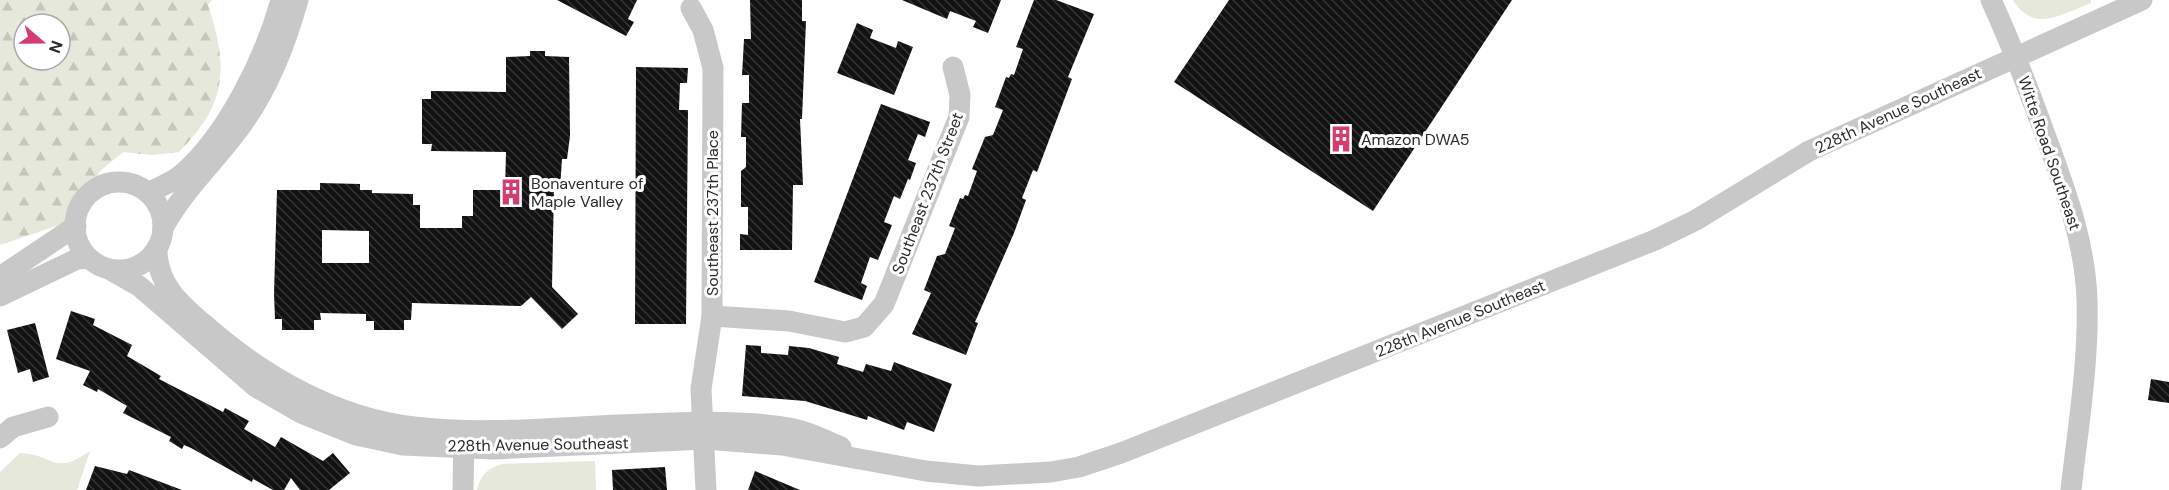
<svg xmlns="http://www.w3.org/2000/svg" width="2169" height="490" viewBox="0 0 2169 490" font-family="'DM Sans',sans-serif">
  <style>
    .green { fill: #e5e8da }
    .forest { fill: url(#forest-firs); fill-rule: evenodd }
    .building { fill: url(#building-back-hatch); fill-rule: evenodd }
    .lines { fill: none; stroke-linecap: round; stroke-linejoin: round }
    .minor { stroke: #c8c8c8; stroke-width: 21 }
    .labels { text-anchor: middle; stroke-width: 6; stroke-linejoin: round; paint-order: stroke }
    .street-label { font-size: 16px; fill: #2b2b2b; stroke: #fff }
    .poi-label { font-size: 16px; fill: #2b2b2b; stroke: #fff; text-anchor: start }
  </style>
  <defs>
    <pattern id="forest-firs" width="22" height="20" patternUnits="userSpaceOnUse" patternTransform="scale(1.5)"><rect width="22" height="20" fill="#e5e8da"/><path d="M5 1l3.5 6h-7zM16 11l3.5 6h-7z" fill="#c5c7bb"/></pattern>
    <pattern id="building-back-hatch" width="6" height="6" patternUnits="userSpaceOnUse" patternTransform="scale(1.5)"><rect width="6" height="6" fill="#121212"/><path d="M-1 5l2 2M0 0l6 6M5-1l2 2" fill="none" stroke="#353535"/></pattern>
  </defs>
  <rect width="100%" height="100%" fill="#fff"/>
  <g class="green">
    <path d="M2013,0H2091V3C2062,14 2034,34 2013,0Z"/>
    <path d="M90,451L77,490H0V472L20,453C54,454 53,477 90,451Z"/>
    <path d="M595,461L596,490H477C480,475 488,468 502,464Z"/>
  </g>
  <path class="forest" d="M0,0H212L208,5C229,69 227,104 179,152L152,155L123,152L99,172L90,206L80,218L0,245ZM24,24H60V60H24Z"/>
  <g class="building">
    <polygon points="557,0 637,0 628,19 634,22 626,36"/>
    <polygon points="750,0 802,0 802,21 806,21 802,119 800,119 803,185 793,185 792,250 740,250 740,234 748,235 748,207 741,207 741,171 746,167 746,137 741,137 742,103 749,103 749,75 742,75 743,58 744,39 751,39"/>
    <polygon points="902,0 1001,0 988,33 973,27 976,21 950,11 947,19"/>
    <polygon points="1034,0 1056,0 1094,14 1068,77 1072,79 1037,172 1033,170 1022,198 1026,200 1014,233 975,322 978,323 966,355 912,334 931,293 924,290 937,256 945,254 955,228 949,226 960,198 963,199 965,195 968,196 977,171 972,169 985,137 993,135 1003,110 995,107 1006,77 1009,78 1011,74 1014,75 1023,49 1016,47"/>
    <polygon points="1229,0 1512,0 1373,211 1174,82"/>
    <polygon points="857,23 873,30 870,38 896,48 898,41 913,47 894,95 837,73"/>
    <path d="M530,51H545V56L569,57L570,136L567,159H562L560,189H554L552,287L578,314L562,329L531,297L521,306L412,303L411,320H404V330H374V321H366V314L320,313L321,320H314V330H282V319H275L274,294L277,190H320V183L360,184V190H372V193L413,194V205H420V228H462V216H473V190H505L506,152L431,151L432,144H422V99H431V91L506,92V57L530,56ZM322,230L369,231V263H322Z"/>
    <polygon points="636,67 688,68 687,83 680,83 679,110 688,110 686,324 635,324"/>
    <polygon points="881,104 930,122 925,137 918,134 908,160 916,163 910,180 908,179 900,199 894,196 884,222 892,225 878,260 870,257 861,283 867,286 862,300 814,282"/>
    <polygon points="71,311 95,319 93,325 132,345 127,356 161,376 159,379 223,412 225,408 249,421 244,429 275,447 281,437 323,461 333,453 350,473 329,490 300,490 291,478 284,490 273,490 253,479 252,482 191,448 184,445 182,449 169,441 171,437 123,413 127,406 98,389 97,392 83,385 90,371 56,359"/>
    <polygon points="35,323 49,377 33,382 30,369 18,373 7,330"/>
    <polygon points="746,345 761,346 761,353 788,355 789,346 809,348 839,357 837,364 863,372 866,364 891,371 894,362 952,384 934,432 907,422 904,430 868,416 867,420 805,401 742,396"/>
    <polygon points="2151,379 2169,382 2169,403 2148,400"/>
    <polygon points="95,466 127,474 129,470 182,490 86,490"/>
    <polygon points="665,467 667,490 613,490 612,470"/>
    <polygon points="755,471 800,490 748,490"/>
  </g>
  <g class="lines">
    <g class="minor">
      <path d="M1991,0C2012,46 2030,93 2047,140C2066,192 2085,243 2087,299C2089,362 2078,427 2071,490"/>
      <polyline points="691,8 703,30 713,68 712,316 701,389 706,490"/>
      <circle cx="119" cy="226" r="44"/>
      <path d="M148,193C159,187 171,183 181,175C227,136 265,58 281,0"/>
      <path d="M163,228C184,189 216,161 241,126C269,87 285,45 298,0"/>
      <path d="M157,248C156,287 185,308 212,331C268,379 340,419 414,427C490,436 569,426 645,424C691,422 750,420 794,429C810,432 826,441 841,447"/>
      <polyline points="109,269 139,286 256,387 301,413 356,435 403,445 493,449 705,439 782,445 926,471 978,476 1051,472 1079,467 1121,453 1655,240 1696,220 1809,151 2142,0"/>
      <polyline points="0,277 76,226"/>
      <polyline points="0,296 77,259 89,258"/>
      <polyline points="712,316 789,321 845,332 864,327 884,304 959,117 960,95 953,67"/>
      <polyline points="0,438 13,427 48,417"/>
      <polyline points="463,490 464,436"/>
    </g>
  </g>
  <defs>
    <g id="building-bare" transform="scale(2.07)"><path d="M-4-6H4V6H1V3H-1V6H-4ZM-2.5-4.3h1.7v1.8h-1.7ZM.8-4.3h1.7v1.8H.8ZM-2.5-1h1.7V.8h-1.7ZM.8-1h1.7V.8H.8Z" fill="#d33c6b" stroke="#fff" stroke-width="2.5" paint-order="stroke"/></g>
  </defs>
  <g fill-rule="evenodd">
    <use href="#building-bare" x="1341" y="139"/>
    <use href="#building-bare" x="511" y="192"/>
  </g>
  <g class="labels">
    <g class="street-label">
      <text transform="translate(1898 110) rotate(-25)" y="6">228th Avenue Southeast</text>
      <text transform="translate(2050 153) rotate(71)" y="6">Witte Road Southeast</text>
      <text transform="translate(927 193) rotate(-69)" y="6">Southeast 237th Street</text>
      <text transform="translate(712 213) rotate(-90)" y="6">Southeast 237th Place</text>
      <text transform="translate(1460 318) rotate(-22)" y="6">228th Avenue Southeast</text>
      <text transform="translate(538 444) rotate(-1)" y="6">228th Avenue Southeast</text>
    </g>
    <g class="poi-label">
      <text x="1361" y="145">Amazon DWA5</text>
      <text x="531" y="189">Bonaventure of<tspan x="531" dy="18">Maple Valley</tspan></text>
    </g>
  </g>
  <g transform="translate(42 42) rotate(110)"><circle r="28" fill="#ffffff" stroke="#aaaaaa" stroke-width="1.5"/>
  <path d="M0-4.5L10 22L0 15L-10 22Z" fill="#d33c6b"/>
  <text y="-9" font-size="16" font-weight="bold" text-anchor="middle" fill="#2b2b2b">N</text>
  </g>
</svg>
